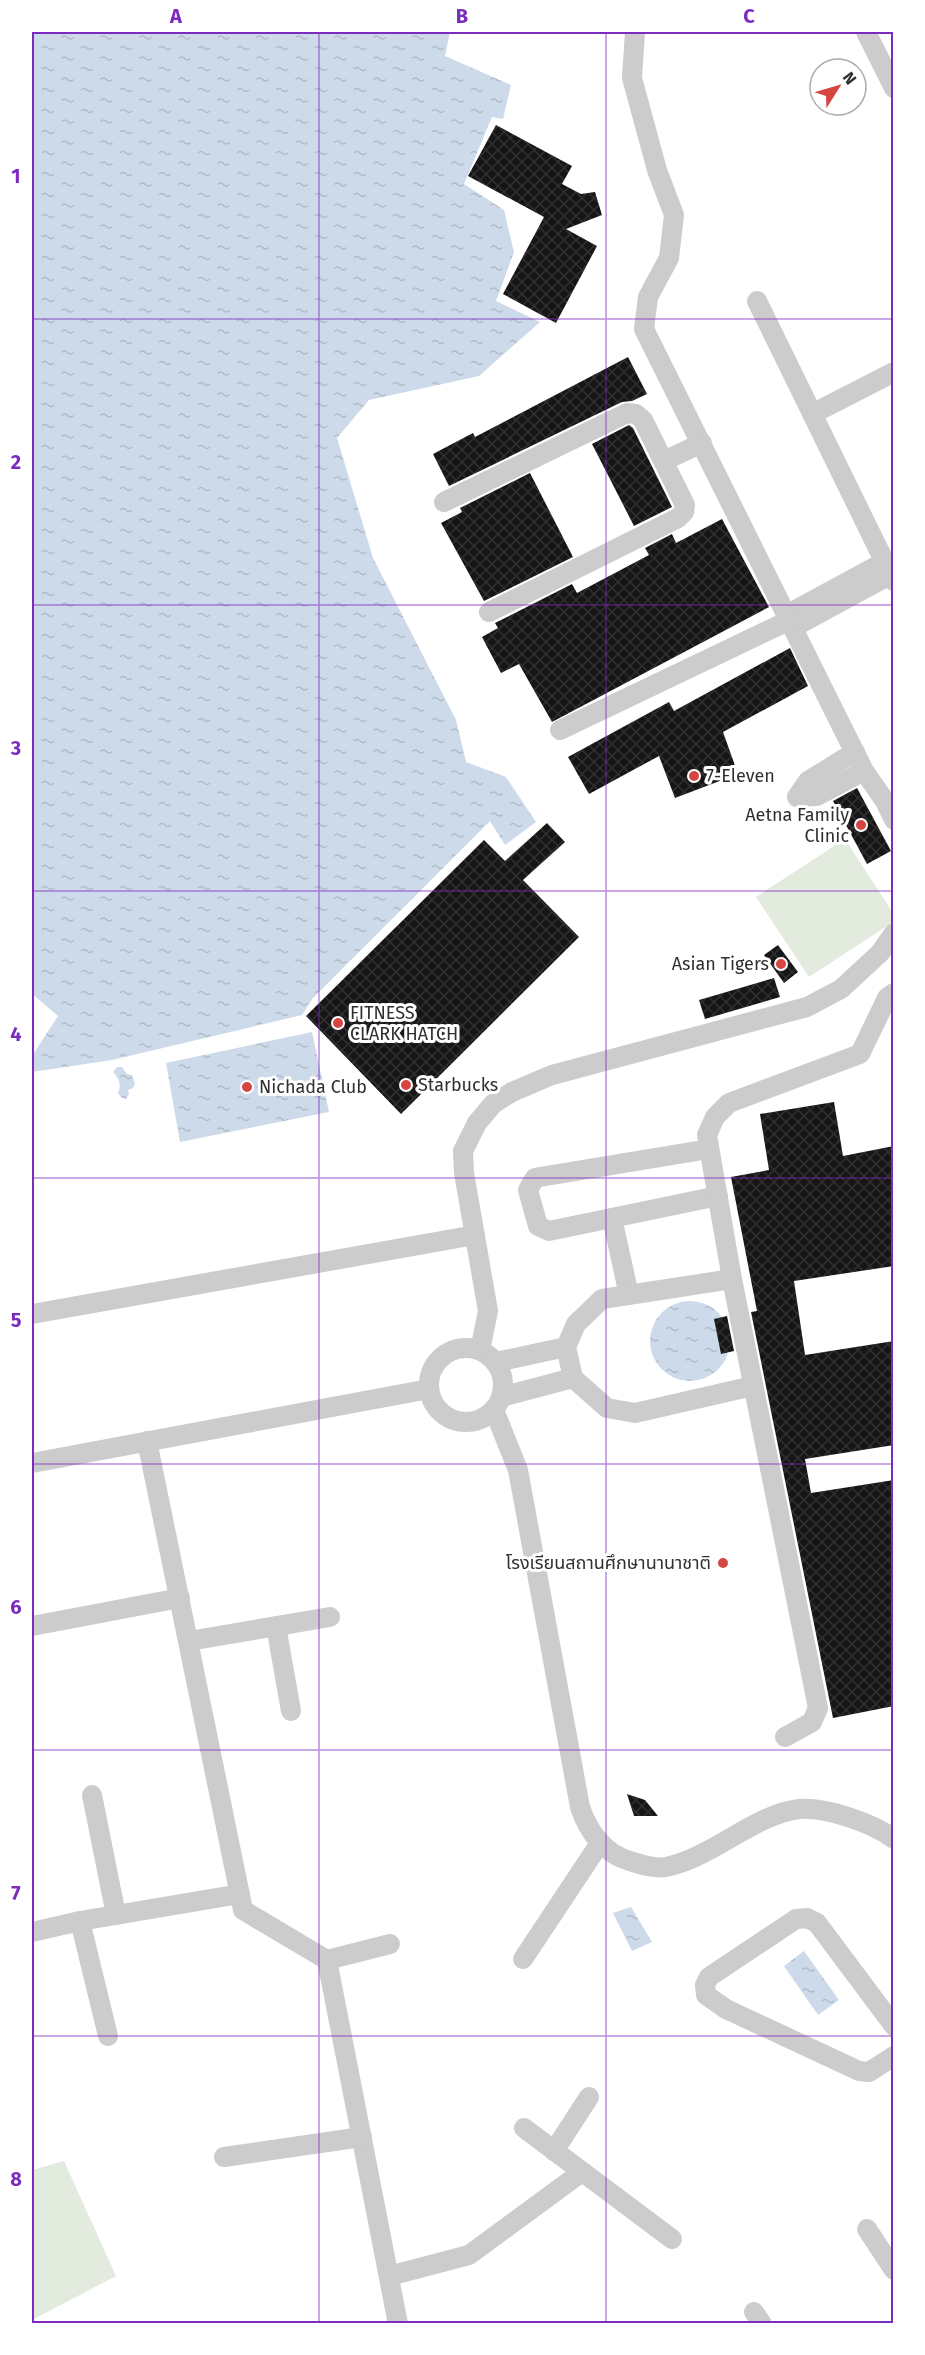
<svg xmlns="http://www.w3.org/2000/svg" width="925" height="2355" viewBox="0 0 925 2355" font-family="'Fira Sans','Noto Sans Thai',sans-serif">
  <style>
    .green { fill: #e3eade }
    .water { fill: url(#water-ripples) }
    .building { fill: url(#building-cross-hatch) }
    .lines { fill: none; stroke-linecap: round; stroke-linejoin: round }
    .minor { stroke: #ccc; stroke-width: 20 }
    .grid { fill: none; stroke: #7b2cbf; stroke-width: 1.5; stroke-opacity: 0.55 }
    .poi-dot { fill: #d54541; stroke: #fff; stroke-width: 2 }
    .labels { text-anchor: middle; stroke-width: 6; stroke-linejoin: round; paint-order: stroke }
    .poi-label { font-size: 18px; fill: #2f2f2f; stroke: #fff; text-anchor: start }
    .neatline { fill: none; stroke: #7b2cbf; stroke-width: 2 }
    .grid-label { font-size: 20px; text-anchor: middle; font-weight: bold; fill: #7b2cbf }
  </style>
  <defs>
    <pattern id="water-ripples" width="26" height="14" patternUnits="userSpaceOnUse" patternTransform="scale(1.5)"><rect width="26" height="14" fill="#ccdae9"/><path d="M2 4q2-2 4 0t4 0M15 11q2-2 4 0t4 0" fill="none" stroke="#b0bbc8"/></pattern>
    <pattern id="building-cross-hatch" width="8" height="8" patternUnits="userSpaceOnUse" patternTransform="scale(1.5)"><rect width="8" height="8" fill="#161616"/><path d="M0 0l8 8M0 8l8-8" fill="none" stroke="#303030"/></pattern>
  </defs>
  <rect width="100%" height="100%" fill="#fff"/>
  <g class="green">
    <polygon points="845,839 893,913 893,922 809,977 756,897"/>
    <polygon points="64,2161 116,2276 32,2320 32,2170"/>
  </g>
  <g class="water">
    <polygon points="32,32 450,32 445,56 511,85 503,119 492,117 464,184 504,210 514,252 496,301 540,322 479,376 369,400 337,438 373,558 456,720 466,762 506,777 536,822 505,845 490,821 313,998 302,1015 112,1060 32,1072 32,1056 58,1016 32,994"/>
    <polygon points="312,1032 329,1112 180,1142 166,1063"/>
    <path d="M117,1067H122L127,1074L132,1075L135,1084L133,1088L128,1090L129,1094L126,1099L122,1098L118,1093C122,1085 119,1078 113,1072Z"/>
    <circle cx="690" cy="1341" r="40"/>
    <polygon points="631,1907 652,1942 632,1951 613,1913"/>
    <polygon points="804,1951 839,2000 818,2015 784,1966"/>
  </g>
  <g class="building">
    <polygon points="496,125 572,166 562,184 581,194 595,192 602,215 566,229 597,246 556,323 503,294 544,217 468,176"/>
    <polygon points="628,357 647,394 632,401 622,402 449,486 433,454 473,433 475,437"/>
    <polygon points="629,425 633,428 672,507 634,526 592,444"/>
    <polygon points="530,473 573,557 484,601 441,523 462,512 460,508"/>
    <polygon points="722,519 769,607 552,722 519,664 501,673 482,637 498,628 495,623 572,584 577,593 649,555 645,548 672,534 676,543"/>
    <polygon points="790,648 808,686 723,732 738,774 675,798 659,756 589,794 568,757 669,702 674,711"/>
    <polygon points="857,788 891,851 867,864 833,801"/>
    <polygon points="547,823 565,842 523,880 579,937 401,1114 306,1016 484,840 505,861"/>
    <polygon points="778,945 798,972 784,983 764,955"/>
    <polygon points="774,978 780,997 705,1019 699,1000"/>
    <polygon points="834,1102 843,1156 894,1146 894,1266 794,1281 805,1355 894,1341 894,1445 805,1459 811,1493 894,1480 894,1706 833,1718 751,1312 757,1311 731,1177 769,1170 760,1114"/>
    <polygon points="727,1316 734,1351 721,1354 714,1319"/>
    <polygon points="627,1794 645,1800 658,1816 634,1816"/>
  </g>
  <g class="lines">
    <g class="minor">
      <polyline points="635,32 632,78 657,170 674,215 669,258 648,297 644,329 864,771 885,801 894,820"/>
      <polyline points="866,32 894,88"/>
      <polyline points="757,301 894,581"/>
      <polyline points="812,414 894,372"/>
      <polyline points="664,461 702,443"/>
      <polyline points="444,502 627,413 636,414 643,420 685,505 684,512 678,518 489,612"/>
      <polyline points="788,614 884,562"/>
      <polyline points="794,627 890,575"/>
      <polyline points="560,730 790,620"/>
      <polyline points="797,797 808,781 855,752"/>
      <polyline points="797,797 817,796 864,771"/>
      <polyline points="709,1149 540,1177 535,1178 528,1190 538,1226 549,1231 718,1196"/>
      <polyline points="612,1218 629,1295"/>
      <polyline points="732,1279 602,1299 576,1324 566,1347 573,1378 607,1408 635,1413 753,1386"/>
      <polyline points="32,1314 475,1235"/>
      <circle cx="466" cy="1385" r="37"/>
      <polyline points="480,1350 488,1311 464,1173 463,1151 477,1123 493,1104 512,1092 552,1075 807,1007 841,989 880,953 894,933"/>
      <polyline points="496,1362 566,1347"/>
      <polyline points="501,1397 573,1378"/>
      <path d="M494,1410L518,1470L580,1807C588,1831 604,1854 630,1861C642,1865 658,1870 670,1866C713,1856 756,1814 799,1809C826,1807 873,1823 894,1839"/>
      <polyline points="147,1441 243,1910 327,1960 398,2324"/>
      <polyline points="32,1463 429,1389"/>
      <polyline points="32,1626 180,1598"/>
      <polyline points="276,1626 291,1711"/>
      <polyline points="189,1641 330,1617"/>
      <polyline points="785,1737 812,1722 818,1708 732,1279 707,1135 715,1117 729,1103 860,1054 887,998 894,993"/>
      <polyline points="92,1795 116,1915"/>
      <polyline points="80,1921 108,2036"/>
      <polyline points="32,1932 80,1921 240,1894"/>
      <polyline points="523,1959 600,1843"/>
      <polyline points="327,1960 390,1944"/>
      <polyline points="894,2026 817,1923 807,1918 796,1919 709,1977 705,1985 706,1995 726,2009 859,2071 869,2072 894,2056"/>
      <polyline points="524,2128 672,2239"/>
      <polyline points="554,2151 589,2097"/>
      <polyline points="224,2157 362,2137"/>
      <polyline points="867,2229 894,2270"/>
      <polyline points="389,2276 469,2255 582,2172"/>
      <polyline points="754,2312 762,2324"/>
    </g>
  </g>
  <path class="grid" d="M319,32V2324M606,32V2324M32,319H894M32,605H894M32,891H894M32,1178H894M32,1464H894M32,1750H894M32,2036H894"/>
  <g class="poi-dot">
    <circle cx="694" cy="776" r="6"/>
    <circle cx="861" cy="825" r="6"/>
    <circle cx="781" cy="964" r="6"/>
    <circle cx="338" cy="1023" r="6"/>
    <circle cx="406" cy="1085" r="6"/>
    <circle cx="247" cy="1087" r="6"/>
    <circle cx="723" cy="1563" r="6"/>
  </g>
  <g class="labels">
    <g class="poi-label">
      <text x="706" y="782">7-Eleven</text>
      <text x="849" y="821" text-anchor="end">Aetna Family<tspan x="849" dy="21">Clinic</tspan></text>
      <text x="769" y="970" text-anchor="end">Asian Tigers</text>
      <text x="350" y="1019">FITNESS<tspan x="350" dy="21">CLARK HATCH</tspan></text>
      <text x="418" y="1091">Starbucks</text>
      <text x="259" y="1093">Nichada Club</text>
      <text x="711" y="1569" text-anchor="end">โรงเรียนสถานศึกษานานาชาติ</text>
    </g>
  </g>
  <rect width="925" height="2355" fill="none" stroke="#ffffff" stroke-width="66"/>
  <g transform="translate(838 87) rotate(53)"><circle r="28" fill="#ffffff" stroke="#acacac" stroke-width="1.5"/>
  <path d="M0-4.5L10 22L0 15L-10 22Z" fill="#d54541"/>
  <text y="-9" font-size="16" font-weight="bold" text-anchor="middle" fill="#2f2f2f">N</text>
  </g>
  <rect x="33" y="33" width="859" height="2289" class="neatline"/>
  <g class="grid-label">
    <text x="176" y="23">A</text>
    <text x="462" y="23">B</text>
    <text x="749" y="23">C</text>
    <text x="16" y="183">1</text>
    <text x="16" y="469">2</text>
    <text x="16" y="755">3</text>
    <text x="16" y="1041">4</text>
    <text x="16" y="1327">5</text>
    <text x="16" y="1614">6</text>
    <text x="16" y="1900">7</text>
    <text x="16" y="2186">8</text>
  </g>
</svg>
